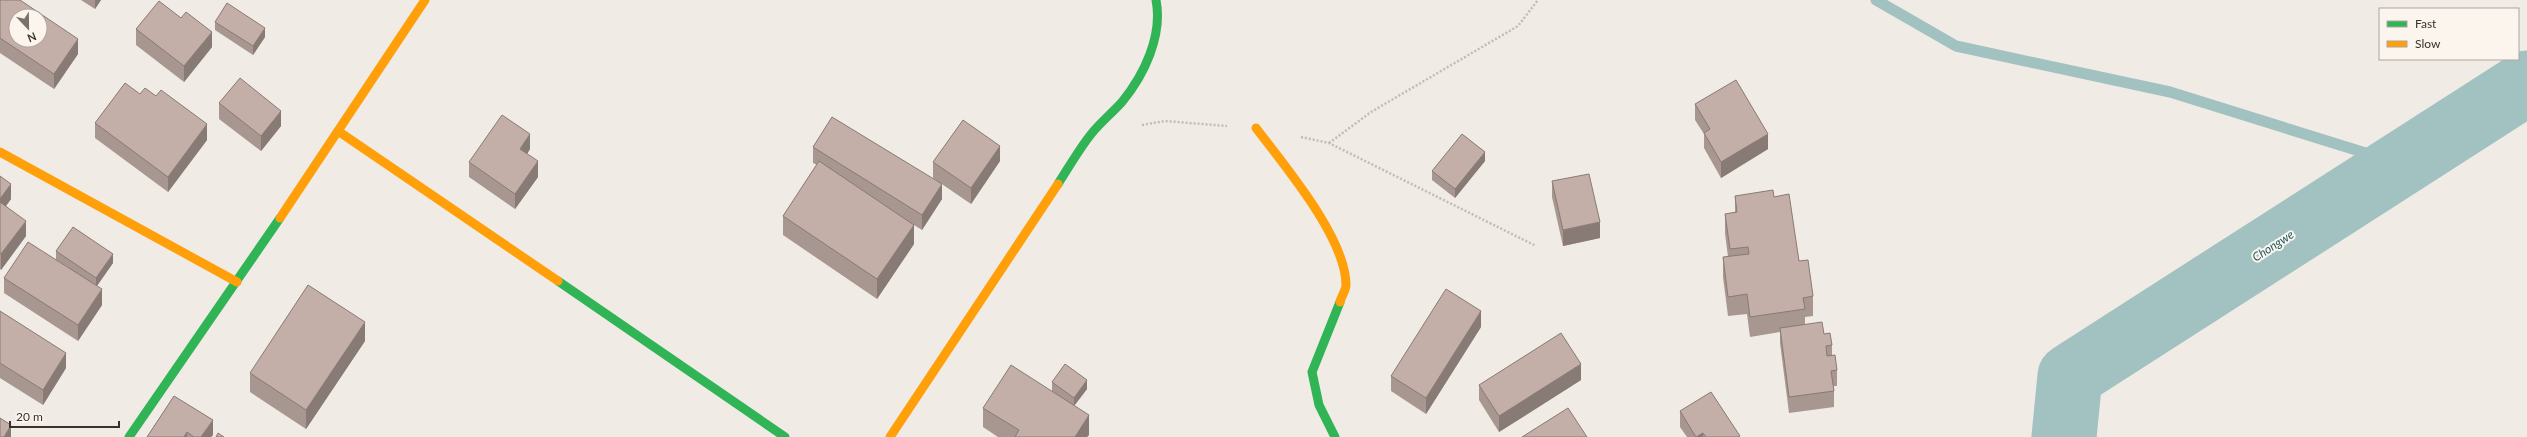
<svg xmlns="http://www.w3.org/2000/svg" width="2527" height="437" viewBox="0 0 2527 437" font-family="Lato,sans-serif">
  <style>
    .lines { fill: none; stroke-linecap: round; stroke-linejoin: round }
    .stream { stroke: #a1c2c1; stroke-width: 11 }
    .river { stroke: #a1c2c1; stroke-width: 65 }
    .path { stroke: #c2bbb6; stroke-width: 2.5; stroke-dasharray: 2 2; stroke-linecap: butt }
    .fast { stroke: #30b455; stroke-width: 9 }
    .slow { stroke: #ff9f0a; stroke-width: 9 }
    .wall { fill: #a89690 }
    .shaded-wall { fill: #887a75 }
    .building { fill: #c3afa7; stroke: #887a75; fill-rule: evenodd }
    .labels { text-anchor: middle; stroke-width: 4; stroke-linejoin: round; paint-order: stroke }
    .water-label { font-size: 12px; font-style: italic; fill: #1f5a5e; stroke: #fbf5ee }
  </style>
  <rect width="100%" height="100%" fill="#f0ebe5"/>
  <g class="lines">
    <polyline class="stream" points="1876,0 1956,46 2170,92 2401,164"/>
    <polyline class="river" points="2064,437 2070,376 2527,83"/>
    <g class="path">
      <polyline points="1142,125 1165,121 1227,126"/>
      <polyline points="1301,137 1329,143 1536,246"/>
      <polyline points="1329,143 1371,112 1518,26 1538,0"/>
    </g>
    <g class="fast">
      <path d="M1058,184C1069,167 1079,149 1092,133C1101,122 1112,113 1122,102C1144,75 1163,36 1156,0"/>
      <polyline points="558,281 785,437"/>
      <polyline points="129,437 280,218"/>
      <polyline points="1335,437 1319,405 1312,372 1340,302"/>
    </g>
    <g class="slow">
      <path d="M1256,128C1284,165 1346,238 1346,285C1346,290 1341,297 1340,302"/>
      <polyline points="338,131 558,281"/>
      <polyline points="0,152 237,282"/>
      <polyline points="280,218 425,0"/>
      <polyline points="890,437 1058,184"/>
    </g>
  </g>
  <g class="wall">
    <polygon points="0,0 78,54 54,89 0,53"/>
    <polygon points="81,0 101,0 95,9"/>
    <polygon points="215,22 265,37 253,55 215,30"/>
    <polygon points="136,29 212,47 184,82 136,45"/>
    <polygon points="140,94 207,140 168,192 95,138 95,123"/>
    <polygon points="219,103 281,126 261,151 219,119"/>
    <polygon points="1695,104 1768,149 1721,178 1704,148 1704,134 1695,120"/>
    <polygon points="813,147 942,199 922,230 914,225 914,244 877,299 783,235 783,216 817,165 813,163"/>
    <polygon points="530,149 527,154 538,177 515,209 469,177 469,162"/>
    <polygon points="1000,161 971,204 933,178 933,162"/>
    <polygon points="1485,161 1455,198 1432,180 1432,171"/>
    <polygon points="0,176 11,199 6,206 26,236 1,270 0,269"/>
    <polygon points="1552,181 1600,238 1563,246 1552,197"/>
    <polygon points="1735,196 1774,197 1813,296 1813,316 1805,317 1805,325 1824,334 1832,345 1832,355 1837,370 1837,386 1833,386 1834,391 1834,407 1789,413 1780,343 1780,332 1750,337 1747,314 1728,316 1723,277 1723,257 1728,257 1725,233 1725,214 1735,212"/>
    <polygon points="56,251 113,263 97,286 102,305 78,341 4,293 4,278 68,267 56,260"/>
    <polygon points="0,311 66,368 43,405 0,378"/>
    <polygon points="1481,327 1426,414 1391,391 1391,376"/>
    <polygon points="365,341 306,429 250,392 250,373"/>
    <polygon points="1581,380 1499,432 1479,400 1479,385"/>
    <polygon points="1052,382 1087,389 1074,406 1089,435 1087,437 998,437 983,427 983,408 1059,396 1052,391"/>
    <polygon points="174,396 213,435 211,437 147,437"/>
    <polygon points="1680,411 1740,437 1687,437 1680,427"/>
  </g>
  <g class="shaded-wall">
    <polygon points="95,0 101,0 95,9"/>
    <polygon points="265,28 265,37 253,55 253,46"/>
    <polygon points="212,32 212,47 184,82 184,66"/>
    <polygon points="78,39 78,54 54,89 54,74"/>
    <polygon points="281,111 281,126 261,151 261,136"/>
    <polygon points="207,124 207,140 168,192 168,177"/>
    <polygon points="530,134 530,149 520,165 520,149"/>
    <polygon points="1768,134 1768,149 1721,178 1721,162"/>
    <polygon points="1000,146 1000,161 971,204 971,188"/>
    <polygon points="1485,152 1485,161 1455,198 1455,189"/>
    <polygon points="538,161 538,177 515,209 515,194"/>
    <polygon points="11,184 11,199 0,214 0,199"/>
    <polygon points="942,184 942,199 922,230 922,215"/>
    <polygon points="26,221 26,236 1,270 1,254"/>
    <polygon points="1600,222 1600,238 1563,246 1563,230"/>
    <polygon points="914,225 914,244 877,299 877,279"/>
    <polygon points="113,254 113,263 96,287 96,278"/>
    <polygon points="102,289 102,305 78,341 78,325"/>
    <polygon points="1481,311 1481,327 1426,414 1426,398"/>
    <polygon points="365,322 365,341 306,429 306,410"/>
    <polygon points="66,353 66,368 43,405 43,390"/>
    <polygon points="1581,364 1581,380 1499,432 1499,416"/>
    <polygon points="1087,380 1087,389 1074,406 1074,398"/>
    <polygon points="1089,415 1089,435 1087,437 1075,437"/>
    <polygon points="213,420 213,435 211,437 201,437"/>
    <polygon points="11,425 11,437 4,437"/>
    <polygon points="187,432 187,437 184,437"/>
    <polygon points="1703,433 1703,437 1696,437"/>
  </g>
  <g class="building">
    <path d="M0,0H20L78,39L54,74L0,38ZM16,16H40V40H16Z"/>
    <polygon points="159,1 181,18 186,12 212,32 184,66 136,29"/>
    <polygon points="227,3 265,28 253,46 215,22"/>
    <polygon points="240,78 281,111 261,136 219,103"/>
    <polygon points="1736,80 1768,134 1721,162 1704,133 1710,129 1695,104"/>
    <polygon points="125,83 140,94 145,88 156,96 161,90 207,124 168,177 95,123"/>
    <polygon points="502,115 530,134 520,149 538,161 515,194 469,162"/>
    <polygon points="832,117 942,184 922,215 813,147"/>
    <polygon points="963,120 1000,146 971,188 933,162"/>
    <polygon points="1462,134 1485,152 1455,189 1432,171"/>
    <polygon points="819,161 914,225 877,279 783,216"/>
    <polygon points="1589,174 1600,222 1563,230 1552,181"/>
    <polygon points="0,176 11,184 0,199"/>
    <polygon points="1773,190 1774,197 1789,194 1799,261 1808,260 1813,296 1803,298 1805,309 1750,317 1747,294 1728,297 1723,257 1749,254 1748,247 1730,249 1725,214 1737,212 1735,196"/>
    <polygon points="0,202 26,221 1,254 0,253"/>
    <polygon points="73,227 113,254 96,278 56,251"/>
    <polygon points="28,242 102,289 78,325 4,278"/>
    <polygon points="308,285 365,322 306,410 250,373"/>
    <polygon points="1446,289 1481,311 1426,398 1391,376"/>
    <polygon points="0,311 66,353 43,390 0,363"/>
    <polygon points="1822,322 1824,334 1830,333 1832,345 1826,346 1827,356 1835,355 1837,370 1831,371 1834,391 1789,397 1780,328"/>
    <polygon points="1561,333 1581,364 1499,416 1479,385"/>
    <polygon points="1065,364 1087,380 1074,398 1052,382"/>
    <polygon points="1011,365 1089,415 1075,437 1015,437 1019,430 983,408"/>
    <polygon points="1711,392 1740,436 1738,437 1706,437 1703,433 1696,437 1680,411"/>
    <polygon points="174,396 213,420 201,437 194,437 187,432 184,437 147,437"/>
    <polygon points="1568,408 1587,437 1522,437"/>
    <polygon points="0,418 11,425 4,437 0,437"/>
    <polygon points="218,433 224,437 216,437"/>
  </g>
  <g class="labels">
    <g class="water-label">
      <text transform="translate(2273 246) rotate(-33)" y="4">Chongwe</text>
    </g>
  </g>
  <rect x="2379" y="8" width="140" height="52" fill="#fbf5ee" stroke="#aea6a0"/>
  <rect x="2387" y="21" width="20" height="6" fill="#30b455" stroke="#aea6a0"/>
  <text x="2415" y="28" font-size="12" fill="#3b302b">Fast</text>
  <rect x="2387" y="41" width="20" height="6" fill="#ff9f0a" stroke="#aea6a0"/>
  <text x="2415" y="48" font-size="12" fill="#3b302b">Slow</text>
  <g transform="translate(28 28) rotate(158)"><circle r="19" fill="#fbf5ee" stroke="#aea6a0"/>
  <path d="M0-3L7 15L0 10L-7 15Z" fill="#7a716c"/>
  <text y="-6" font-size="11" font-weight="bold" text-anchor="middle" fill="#3b302b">N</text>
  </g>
  <path d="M10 421v6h109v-6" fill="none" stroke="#3b302b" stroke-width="2"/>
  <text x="16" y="421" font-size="12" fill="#3b302b" stroke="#fbf5ee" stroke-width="3" paint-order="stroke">20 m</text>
</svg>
